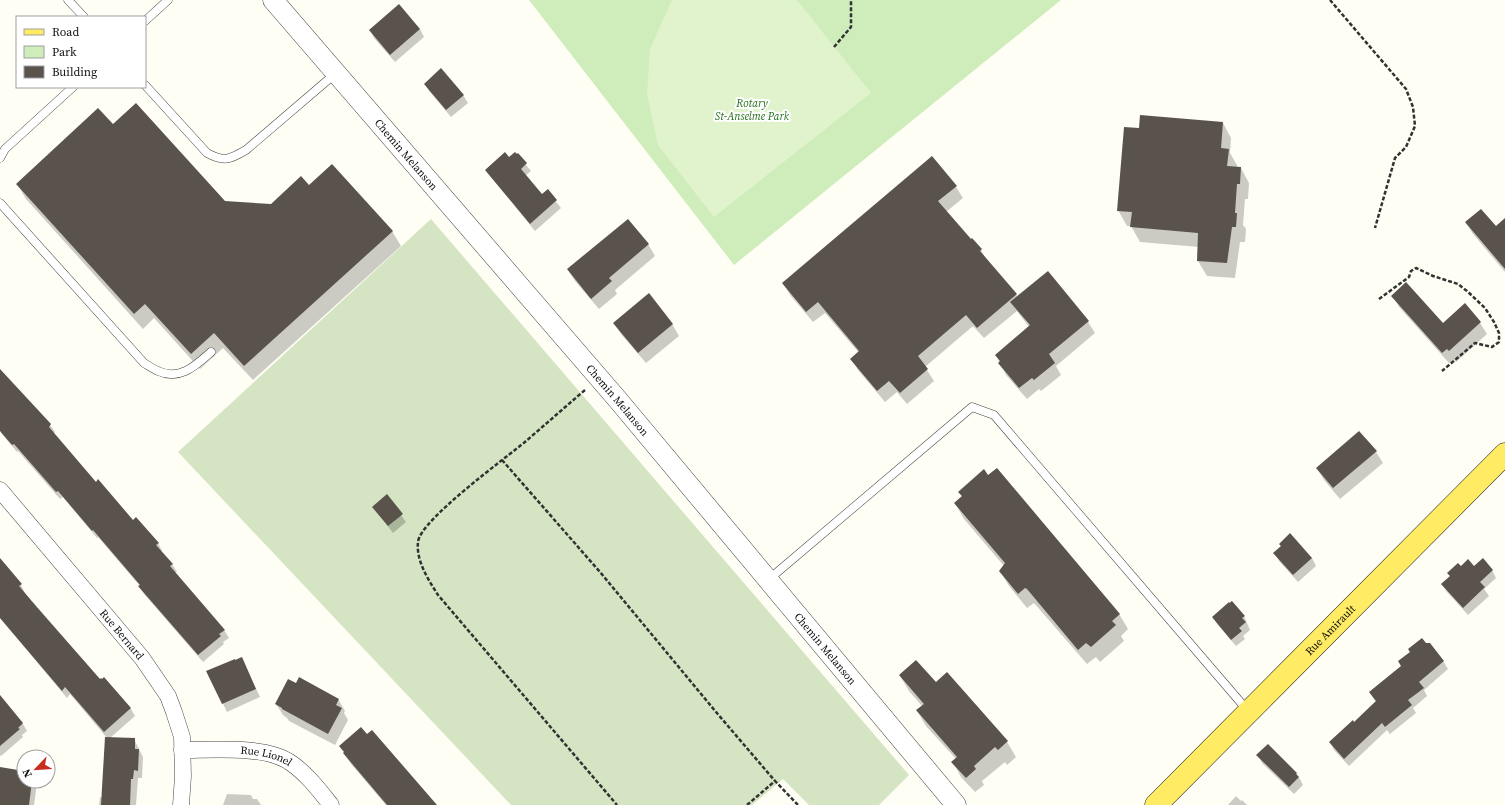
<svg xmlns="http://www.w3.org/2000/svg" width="1505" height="805" viewBox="0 0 1505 805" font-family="'Source Serif 4',serif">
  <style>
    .green { fill: #ceedba }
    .cemetery { fill: #d5e4c2 }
    .pitch { fill: #e1f3cd }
    .shadow { fill: #0003 }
    .building { fill: #5a534c }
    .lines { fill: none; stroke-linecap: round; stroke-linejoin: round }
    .service-casing { stroke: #434343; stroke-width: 9 }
    .minor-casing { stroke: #434343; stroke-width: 17 }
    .tertiary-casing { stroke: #434343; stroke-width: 21 }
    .primary-casing { stroke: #212121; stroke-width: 23 }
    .path { stroke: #323232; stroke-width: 2.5; stroke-dasharray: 4 2; stroke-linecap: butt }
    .service { stroke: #fff; stroke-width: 8 }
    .minor { stroke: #fff; stroke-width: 16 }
    .tertiary { stroke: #fff; stroke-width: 20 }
    .primary { stroke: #ffec64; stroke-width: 22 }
    .labels { text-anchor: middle; stroke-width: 4; stroke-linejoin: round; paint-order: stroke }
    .park-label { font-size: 11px; font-style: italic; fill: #236d1b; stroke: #fff }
    .street-label { font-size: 11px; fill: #101010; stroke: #fff }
  </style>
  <rect width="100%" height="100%" fill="#fffef4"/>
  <polygon class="green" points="529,0 1061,0 734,265"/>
  <polygon class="cemetery" points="431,219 909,775 879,805 809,805 783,779 752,805 511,805 178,452"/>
  <polygon class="pitch" points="672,0 797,0 871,93 714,217 658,145 647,94 650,49"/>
  <g class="shadow">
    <polygon points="420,29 424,37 395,62 374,38 370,30"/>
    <polygon points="425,84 463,95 468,103 451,117 429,91"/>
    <polygon points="1223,123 1231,138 1230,153 1237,165 1237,168 1241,168 1249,183 1248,199 1245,199 1243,225 1246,229 1245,242 1240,242 1235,278 1207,276 1198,261 1199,247 1140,242 1131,226 1127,226 1118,210 1140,130"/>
    <polygon points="113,126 225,202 271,205 309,186 392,231 401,246 253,380 223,348 200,369 154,318 143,329 26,199 17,184"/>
    <polygon points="518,155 531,171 525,176 542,195 547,190 561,208 535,231 491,177 486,170"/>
    <polygon points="956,187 963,198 946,212 970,241 972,239 981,250 987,261 1018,297 1047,272 1088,322 1095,333 1056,366 1061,375 1041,391 1039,389 1027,399 1006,375 996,355 1029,327 1017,311 984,338 973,326 925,367 934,381 907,404 897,392 885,402 858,370 852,359 859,353 825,313 813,322 790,295 783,283"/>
    <polygon points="1505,219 1505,272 1473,234 1466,223 1496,227"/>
    <polygon points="648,244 655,256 615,290 617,294 599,309 575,281 568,270"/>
    <polygon points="1393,296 1443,324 1465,305 1480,323 1487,334 1456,362 1454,360 1449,363 1399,307"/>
    <polygon points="614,323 672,324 679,336 646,363 621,334"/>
    <polygon points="0,370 50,425 55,432 53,434 96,483 133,521 158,543 162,551 161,552 172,564 177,572 175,573 224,630 229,638 223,642 224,644 203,662 144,594 139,587 140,586 98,537 97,538 63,497 60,499 18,451 17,452 1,433"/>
    <polygon points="1376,452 1383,463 1340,499 1324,480 1317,468"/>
    <polygon points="959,492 1119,614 1128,629 1121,636 1124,641 1100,662 1096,657 1087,664 1034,603 1027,608 1009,586 1000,571 1004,566 964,519 955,503 962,497"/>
    <polygon points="387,496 406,522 393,533 373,507"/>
    <polygon points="1280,544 1312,558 1316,566 1298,582 1279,561 1275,553 1281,547"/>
    <polygon points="0,560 21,585 25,593 24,594 100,680 104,679 131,709 135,716 110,738 134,739 143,757 142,778 138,778 136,805 99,805 100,797 102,798 107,738 70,694 67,698 0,618"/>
    <polygon points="1474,567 1492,570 1496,578 1484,589 1489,596 1468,615 1447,592 1442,584 1461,568"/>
    <polygon points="1244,616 1250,630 1243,636 1245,639 1236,646 1217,624 1213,617"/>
    <polygon points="1411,652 1443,661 1448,669 1424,690 1427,696 1413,708 1416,713 1390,734 1387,730 1349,766 1334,750 1330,742 1354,723 1376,702 1370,693 1402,666"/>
    <polygon points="242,659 260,697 227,712 208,672"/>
    <polygon points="947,673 1007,742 1016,757 1007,765 1005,762 982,781 984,785 975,792 961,777 953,762 956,759 926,726 917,711 922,706 909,691 900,676 936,683"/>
    <polygon points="297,684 338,699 345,711 344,713 348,720 335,745 289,721 287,718 283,715 276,704"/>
    <polygon points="4,701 23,724 27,731 22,735 23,737 1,756 0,755 0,702"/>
    <polygon points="1268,745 1297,774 1301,781 1303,785 1294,794 1262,763 1258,755"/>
    <polygon points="344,753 435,805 386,805 351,764"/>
    <polygon points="0,768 24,772 24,781 36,781 37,783 34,805 0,805"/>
    <polygon points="227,794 251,795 253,799 257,799 261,805 223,805"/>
    <polygon points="1236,796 1241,801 1242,800 1247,805 1228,805"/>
  </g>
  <g class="building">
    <polygon points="399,4 420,29 390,55 369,30"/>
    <polygon points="441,68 464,95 446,110 424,84"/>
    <polygon points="136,103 225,201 271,204 301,176 309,185 332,164 393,231 244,366 214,333 191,354 145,304 134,314 16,184 98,108 113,124"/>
    <polygon points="1140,115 1223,122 1221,148 1229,149 1227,166 1241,167 1240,184 1237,184 1235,213 1237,213 1236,227 1232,227 1227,263 1197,261 1198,233 1130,227 1132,212 1117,211 1124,127 1139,128"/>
    <polygon points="505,152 509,157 515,152 517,154 518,153 527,163 521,169 542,194 548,189 557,200 530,224 485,170"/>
    <polygon points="932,156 957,186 938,201 971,239 972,238 982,249 980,251 1017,294 977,328 966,315 918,356 928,369 900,393 889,381 877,391 850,359 859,351 818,302 806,312 782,283"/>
    <polygon points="1481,209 1496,226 1505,218 1505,269 1465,222"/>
    <polygon points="628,219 649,244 609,278 612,281 591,299 567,269"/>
    <polygon points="1048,271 1089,321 1049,354 1055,363 1034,380 1032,378 1019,388 998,363 1000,361 995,355 1030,325 1010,302"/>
    <polygon points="1406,282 1443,323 1465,303 1481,322 1449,351 1447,349 1442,353 1391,296"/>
    <polygon points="649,293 673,324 638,353 613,323"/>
    <polygon points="0,369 51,424 49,427 96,482 98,479 133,520 136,517 159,543 156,545 173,564 170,566 225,630 219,634 221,636 198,655 138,586 140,585 93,530 92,531 58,491 56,492 14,444 12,445 0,431"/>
    <polygon points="1359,431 1377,451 1333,488 1316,468"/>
    <polygon points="997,468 1120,614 1112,621 1116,625 1091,647 1086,643 1078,650 1027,589 1025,588 1018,594 999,571 1005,563 954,503 962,496 958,492 984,469 988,475"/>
    <polygon points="387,494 403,514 388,526 372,507"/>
    <polygon points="1290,533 1312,558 1293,575 1273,553 1281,546 1279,544"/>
    <polygon points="0,558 22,584 19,586 36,606 100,679 101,678 102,679 104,677 131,708 104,732 65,687 62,691 0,618"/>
    <polygon points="1483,558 1493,570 1480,582 1485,587 1463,608 1441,584 1450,576 1447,573 1458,563 1461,566 1468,559 1474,566"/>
    <polygon points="1232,601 1245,616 1242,618 1246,622 1239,628 1242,631 1231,640 1212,617 1229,602 1229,603"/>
    <polygon points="1422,638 1426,643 1430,643 1444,661 1419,682 1424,688 1408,700 1412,705 1385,727 1382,723 1344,759 1329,742 1353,720 1354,722 1376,701 1369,692 1401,666 1398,661 1410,652 1408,649"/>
    <polygon points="242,657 256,689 222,704 206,671 235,659 235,660"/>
    <polygon points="916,660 936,682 947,672 1008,741 998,750 995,747 974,766 976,769 966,778 951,762 957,757 916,710 924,704 899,675"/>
    <polygon points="299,677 339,699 336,705 342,708 328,734 282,709 282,708 275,704 288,679 296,683"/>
    <polygon points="0,695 23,723 18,728 20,729 0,746"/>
    <polygon points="361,727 367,734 372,730 437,805 387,805 343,753 344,752 339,746"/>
    <polygon points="105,737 135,738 135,749 139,749 138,771 134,770 133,779 131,779 130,805 101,805"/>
    <polygon points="1268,744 1297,773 1296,774 1299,777 1289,787 1256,755"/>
    <polygon points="0,767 24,771 24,781 32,781 29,805 0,805"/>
  </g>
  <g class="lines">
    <g class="service-casing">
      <g id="service">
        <polyline points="68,0 84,17"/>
        <polyline points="145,21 168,0"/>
        <path d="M145,85L207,153C224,162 229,160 246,150L336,73"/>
        <polyline points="0,158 5,149 73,87"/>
        <path d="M0,203L144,363C149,366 153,369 158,371C180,381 195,366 211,352"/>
        <polyline points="768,580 972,407 994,415 1248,711"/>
      </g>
    </g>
    <g class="minor-casing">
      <g id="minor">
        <path id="s1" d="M0,490L142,658L168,696L174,712L182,737L183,776L181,805"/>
        <path id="s2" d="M182,750C212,750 266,745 291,763C307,774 319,790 331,805"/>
      </g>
    </g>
    <g class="tertiary-casing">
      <g id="tertiary">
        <path id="s3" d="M273,0L618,400L956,805"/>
      </g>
    </g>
    <g class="primary-casing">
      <g id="primary">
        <path id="s4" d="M1156,805L1505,454"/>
      </g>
    </g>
    <g class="path">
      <polyline points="1330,0 1406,89 1413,107 1415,126 1406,147 1395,158 1375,228"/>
      <polyline points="834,47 851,27 851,0"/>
      <polyline points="1379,299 1409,277 1411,271 1416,268 1433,276 1458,284 1467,291 1485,308 1494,322 1499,333 1499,342 1492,347 1475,343 1442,371"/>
      <path d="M585,390C565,407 546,424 526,441C506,458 420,520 418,542C416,561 428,579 438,595L617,805"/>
      <polyline points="502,460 600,572 716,712 775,781"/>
      <polyline points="747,805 775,781 798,805"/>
    </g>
    <use href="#service" class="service"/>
    <use href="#minor" class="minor"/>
    <use href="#tertiary" class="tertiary"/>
    <use href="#primary" class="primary"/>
  </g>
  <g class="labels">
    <g class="park-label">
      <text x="752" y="107">Rotary<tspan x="752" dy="13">St-Anselme Park</tspan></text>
    </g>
    <g class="street-label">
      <text dy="4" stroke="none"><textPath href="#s3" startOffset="204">Chemin Melanson</textPath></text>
      <text dy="4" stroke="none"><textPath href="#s3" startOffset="528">Chemin Melanson</textPath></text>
      <text dy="4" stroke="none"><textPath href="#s4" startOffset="247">Rue Amirault</textPath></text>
      <text dy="4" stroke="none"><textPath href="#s1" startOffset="189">Rue Bernard</textPath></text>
      <text dy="4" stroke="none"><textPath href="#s3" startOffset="852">Chemin Melanson</textPath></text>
      <text dy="4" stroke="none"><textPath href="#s2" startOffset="85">Rue Lionel</textPath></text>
    </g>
  </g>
  <rect x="16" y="16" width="130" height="72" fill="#ffffff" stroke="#9f9f9f"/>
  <rect x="24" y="29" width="20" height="6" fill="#ffec64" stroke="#9f9f9f"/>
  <text x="52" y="36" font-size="12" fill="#101010">Road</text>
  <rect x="24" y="46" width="20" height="12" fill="#ceedba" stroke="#9f9f9f"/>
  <text x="52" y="56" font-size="12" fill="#101010">Park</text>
  <rect x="24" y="66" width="20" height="12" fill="#5a534c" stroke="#9f9f9f"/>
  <text x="52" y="76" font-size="12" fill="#101010">Building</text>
  <g transform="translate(36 769) rotate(245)"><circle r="19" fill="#ffffff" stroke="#9f9f9f"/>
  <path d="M0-3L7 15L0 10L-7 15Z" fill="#ca2b1f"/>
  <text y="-6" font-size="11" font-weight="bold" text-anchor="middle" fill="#101010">N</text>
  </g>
</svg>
